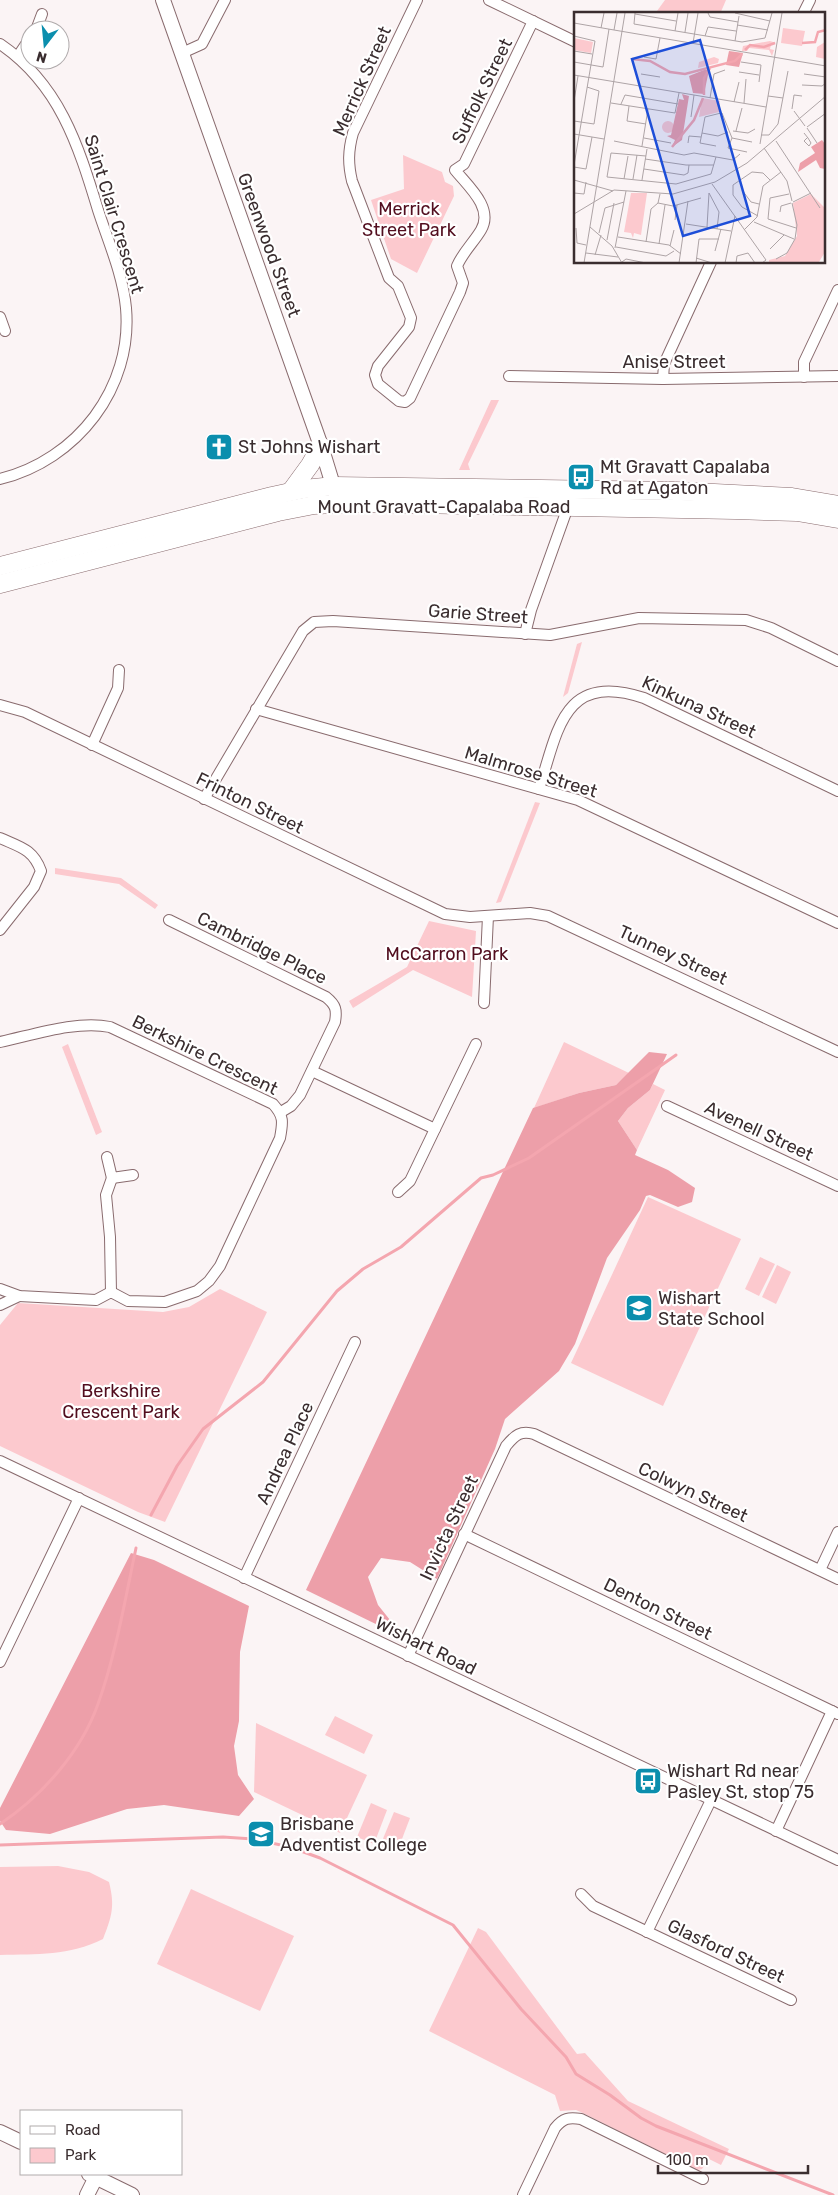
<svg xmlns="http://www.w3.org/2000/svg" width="838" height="2195" viewBox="0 0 838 2195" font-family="Rubik,sans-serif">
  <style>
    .green { fill: #fcc9ce }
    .forest { fill: #ed9fa9 }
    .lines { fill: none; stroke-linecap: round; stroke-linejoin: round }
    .stream { stroke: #f4a6af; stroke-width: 3 }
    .street-casing { stroke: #896b6e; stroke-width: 12 }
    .secondary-casing { stroke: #896b6e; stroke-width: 16 }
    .highway-casing { stroke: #896b6e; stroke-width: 19 }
    .street { stroke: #fff; stroke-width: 10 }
    .secondary { stroke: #fff; stroke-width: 14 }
    .highway { stroke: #fff; stroke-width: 18 }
    .labels { text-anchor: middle; stroke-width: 4.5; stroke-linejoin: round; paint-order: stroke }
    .street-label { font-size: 18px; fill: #3a2d2f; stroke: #fff }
    .park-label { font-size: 18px; fill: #520e1f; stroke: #fff }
    .poi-label { font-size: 18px; fill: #3a2d2f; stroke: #fff; text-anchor: start }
    .inset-river { fill: none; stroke: #f4a6af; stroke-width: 2.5 }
    .inset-road { fill: none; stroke: #aea4a6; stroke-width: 1 }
    .view { fill: #1d4ed8; fill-opacity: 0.15; stroke: #1d4ed8; stroke-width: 2.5 }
    .inset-edge { fill: none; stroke: #3a2d2f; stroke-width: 2.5 }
  </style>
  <rect width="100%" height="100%" fill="#fbf4f5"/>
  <g class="green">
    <polygon points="665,0 726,0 720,14 663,14 657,11"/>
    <polygon points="403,155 442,172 445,182 453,186 454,196 417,273 391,259 371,200 404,189"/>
    <polygon points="491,400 499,400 468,464 470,470 459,470"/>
    <polygon points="582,642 568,693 563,697 577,644"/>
    <polygon points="535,802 540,803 501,902 496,903"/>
    <polygon points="55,868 121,878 158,905 155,909 119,884 55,874"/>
    <polygon points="429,921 476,931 472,997 413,970 353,1008 349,1001 407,967"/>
    <polygon points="564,1042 629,1073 616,1085 579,1093 534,1108"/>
    <polygon points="68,1044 102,1132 96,1135 62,1047"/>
    <polygon points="653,1084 665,1090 637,1150 618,1121 628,1108 650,1090"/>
    <polygon points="648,1197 741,1239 663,1406 571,1363"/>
    <polygon points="760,1257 775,1264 759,1296 745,1289"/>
    <polygon points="777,1265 791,1272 776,1304 762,1297"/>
    <polygon points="220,1289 267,1312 165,1522 138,1512 0,1446 0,1325 18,1303 163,1312 189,1307"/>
    <polygon points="335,1716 373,1735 364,1754 325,1735"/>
    <polygon points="256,1723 367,1775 340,1833 254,1792"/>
    <polygon points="371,1803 387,1810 374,1844 357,1837"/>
    <polygon points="394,1812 410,1818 397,1852 380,1846"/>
    <path d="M58,1866L89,1872L109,1882C115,1906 112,1916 103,1939C69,1956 37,1954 0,1955V1867Z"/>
    <polygon points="191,1889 294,1936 260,2011 157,1964"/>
    <polygon points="478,1928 486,1932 577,2054 585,2053 628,2101 729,2149 721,2165 709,2159 702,2169 697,2170 585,2114 576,2110 560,2111 555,2095 429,2031"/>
  </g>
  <g class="forest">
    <polygon points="649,1052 667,1054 650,1090 628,1108 618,1121 637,1150 635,1155 668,1170 695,1188 692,1202 678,1207 650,1195 646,1196 640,1210 607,1258 575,1344 559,1371 505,1419 495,1449 437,1579 410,1562 381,1558 368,1577 378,1605 390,1620 386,1629 306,1590 533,1108 579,1093 616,1085"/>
    <polygon points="131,1553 154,1560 249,1606 240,1652 239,1721 234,1746 238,1775 254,1799 239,1816 164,1805 127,1809 50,1834 6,1830 0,1821 0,1808"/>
  </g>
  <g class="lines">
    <g class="stream">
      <polyline points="151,1515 177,1466 203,1429 263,1382 337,1291 363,1269 401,1247 481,1178 493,1175 529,1158 676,1055"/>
      <path d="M0,1824C42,1796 81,1752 98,1704C116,1654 125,1600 136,1548"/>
      <polyline points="0,1845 223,1837 253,1839 290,1847 320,1858 453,1925 521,2009 566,2057 576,2074 610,2095 641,2118 656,2126 833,2195"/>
    </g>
    <g class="street-casing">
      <g id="street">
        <path d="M417,0L353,133C348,151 348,164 352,181L389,278L398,286L411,318L409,327L378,366L375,375L378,384L399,401L405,402L410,398L460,292L463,283L457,266C463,252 474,242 481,230C494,208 468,186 455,170L464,164L533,21"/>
        <polyline points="489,0 576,42"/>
        <polyline points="803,14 810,0"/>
        <polyline points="36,30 42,14"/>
        <path d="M0,44C59,84 78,144 98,210C108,241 123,275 126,308C133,388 77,460 0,479"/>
        <polyline points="182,53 202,44 225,0"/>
        <polyline points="18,56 30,38"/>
        <polyline points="0,317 5,331"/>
        <polyline points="509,376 663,379 838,376"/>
        <polyline points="804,377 804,362 838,290"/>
        <polyline points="663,379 664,364 711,262"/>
        <polyline points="525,634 531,610 569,504"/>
        <polyline points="0,705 25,712 445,914 470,917 530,913 548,916 838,1052"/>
        <polyline points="256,709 578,800 838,923"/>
        <polyline points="92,745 118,688 119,670"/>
        <path d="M539,789C558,730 563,671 644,698L838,791"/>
        <polyline points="204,799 303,631 314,622 333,621 550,635 639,618 746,620 771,628 838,661"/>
        <path d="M0,838C20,847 33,849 41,871L34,887L0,930"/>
        <path d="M169,920L326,997C336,1005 337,1010 335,1022L300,1095L291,1106L281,1112"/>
        <polyline points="484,1003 488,916"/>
        <path d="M0,1042C33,1035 77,1020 110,1027L273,1104C284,1116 283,1122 280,1138L220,1266L209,1281L197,1291L165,1302L128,1301L111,1292L96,1300L19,1296L0,1289"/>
        <polyline points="312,1071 435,1129 476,1044"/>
        <polyline points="667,1106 838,1186"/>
        <polyline points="107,1157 112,1178 133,1175"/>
        <polyline points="398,1192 410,1181 435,1129"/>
        <polyline points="111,1292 110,1237 106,1195 112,1178"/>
        <polyline points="0,1305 19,1296"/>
        <polyline points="0,1461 838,1860"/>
        <polyline points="464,1534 838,1714"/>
        <polyline points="820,1570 838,1532"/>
        <polyline points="244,1578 355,1342"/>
        <path d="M408,1656L506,1446C515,1435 521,1430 534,1434L838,1579"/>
        <polyline points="0,1662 79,1498"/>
        <polyline points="776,1831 832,1711"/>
        <polyline points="581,1894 593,1906 791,2000"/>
        <polyline points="647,1932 711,1800"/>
        <path d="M523,2195L555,2128C563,2118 569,2117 581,2119L703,2179"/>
      </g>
    </g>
    <g class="secondary-casing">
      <g id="secondary">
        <polyline points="163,0 321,446 336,495"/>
        <polyline points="0,2132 21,2142"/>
        <polyline points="89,2174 132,2195"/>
        <polyline points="87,2195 96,2177"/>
      </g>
    </g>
    <g class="highway-casing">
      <g id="highway">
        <polyline points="291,491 310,465 321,446"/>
        <polyline points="0,566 272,496 304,489 334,486 675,491 792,497 838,505"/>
        <polyline points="0,584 278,512 314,505 356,503 735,510 797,512 838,519"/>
      </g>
    </g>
    <use href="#street" class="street"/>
    <use href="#secondary" class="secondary"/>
    <use href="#highway" class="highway"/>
  </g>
  <defs>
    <g id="church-square" transform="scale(1.4375)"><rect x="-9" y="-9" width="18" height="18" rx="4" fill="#0b8ead" stroke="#fff"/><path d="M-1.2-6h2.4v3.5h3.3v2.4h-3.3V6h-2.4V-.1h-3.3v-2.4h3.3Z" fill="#fff"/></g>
    <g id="bus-square" transform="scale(1.4375)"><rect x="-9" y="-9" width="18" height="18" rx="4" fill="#0b8ead" stroke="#fff"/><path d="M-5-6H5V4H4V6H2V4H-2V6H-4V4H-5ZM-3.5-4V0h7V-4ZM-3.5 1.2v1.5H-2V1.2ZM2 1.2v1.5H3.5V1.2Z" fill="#fff"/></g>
    <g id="school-square" transform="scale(1.4375)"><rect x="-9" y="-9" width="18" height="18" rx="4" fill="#0b8ead" stroke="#fff"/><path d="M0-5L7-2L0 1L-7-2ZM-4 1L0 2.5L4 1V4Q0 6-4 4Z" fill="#fff"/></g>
  </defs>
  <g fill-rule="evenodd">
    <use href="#church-square" x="219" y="447"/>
    <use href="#bus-square" x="581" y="477"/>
    <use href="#school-square" x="639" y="1308"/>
    <use href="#bus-square" x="648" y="1781"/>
    <use href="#school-square" x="261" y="1834"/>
  </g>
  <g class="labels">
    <g class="street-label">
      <text transform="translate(362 81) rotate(-66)" y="6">Merrick Street</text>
      <text transform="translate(482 91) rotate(-64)" y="6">Suffolk Street</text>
      <text transform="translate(114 214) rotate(73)" y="6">Saint Clair Crescent</text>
      <text transform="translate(269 245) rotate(70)" y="6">Greenwood Street</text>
      <text x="674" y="368">Anise Street</text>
      <text x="444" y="513">Mount Gravatt-Capalaba Road</text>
      <text transform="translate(478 614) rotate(4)" y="6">Garie Street</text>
      <text transform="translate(699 707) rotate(25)" y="6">Kinkuna Street</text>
      <text transform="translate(531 772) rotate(17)" y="6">Malmrose Street</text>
      <text transform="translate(250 803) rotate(26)" y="6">Frinton Street</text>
      <text transform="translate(262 948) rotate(26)" y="6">Cambridge Place</text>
      <text transform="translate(673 955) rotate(25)" y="6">Tunney Street</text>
      <text transform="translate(205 1055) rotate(26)" y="6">Berkshire Crescent</text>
      <text transform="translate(759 1131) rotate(25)" y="6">Avenell Street</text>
      <text transform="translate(285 1453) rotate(-65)" y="6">Andrea Place</text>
      <text transform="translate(693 1492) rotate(25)" y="6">Colwyn Street</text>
      <text transform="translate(449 1528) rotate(-65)" y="6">Invicta Street</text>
      <text transform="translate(658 1609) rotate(26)" y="6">Denton Street</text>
      <text transform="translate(426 1646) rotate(26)" y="6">Wishart Road</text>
      <text transform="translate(726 1951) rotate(25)" y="6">Glasford Street</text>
    </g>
    <g class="park-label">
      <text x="409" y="215">Merrick<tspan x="409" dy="21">Street Park</tspan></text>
      <text x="447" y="960">McCarron Park</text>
      <text x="121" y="1397">Berkshire<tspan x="121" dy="21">Crescent Park</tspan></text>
    </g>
    <g class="poi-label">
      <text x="238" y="453">St Johns Wishart</text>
      <text x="600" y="473">Mt Gravatt Capalaba<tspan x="600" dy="21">Rd at Agaton</tspan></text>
      <text x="658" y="1304">Wishart<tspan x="658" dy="21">State School</tspan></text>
      <text x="667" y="1777">Wishart Rd near<tspan x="667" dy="21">Pasley St, stop 75</tspan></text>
      <text x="280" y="1830">Brisbane<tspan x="280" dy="21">Adventist College</tspan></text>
    </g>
  </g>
  <g transform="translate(574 12)">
    <rect width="251" height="251" fill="#fbf4f5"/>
    <path d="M209,16L231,19L228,34L207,31ZM0,26L19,30L17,41L0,38ZM196,29L202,31L197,33L196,37L200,38L198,44L195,38L175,36L173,39H168L169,34ZM251,30V47L242,45L243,35ZM140,45L145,47L144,51L124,56L125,50ZM128,86L146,89L145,100L125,105ZM88 115a6 6 0 1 1 12 0a6 6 0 1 1-12 0ZM57,181H73L67,223L60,221L59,226L57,221L50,220ZM237,182L251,196V240L245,250L195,251V248L211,244L223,224L219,191Z" fill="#fcc9ce"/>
    <path d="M155,39L169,41L165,55L152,53ZM130,58H135L130,82L119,81L115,64ZM108,82L115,84L108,128L98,135L101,128L93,124L97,123L105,87L110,88ZM248,128L251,132V157L246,156L242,148L224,160L226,151L241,141L237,135Z" fill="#ed9fa9"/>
    <path class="inset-river" d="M228,31L241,30L244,20L252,18M171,38L176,33L190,35L201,31M58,47L76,49L96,60L111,62L161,49L168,42M130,83V66L136,56M98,135L120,108L129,86"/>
    <path class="inset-road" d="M61,1L60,12L168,30L191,26L198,1M134,1L136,5L164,10M161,1L196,9M61,2L102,9M0,11L40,18M163,13L194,18M27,16L30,1M40,18L43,1M40,18L252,54M101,19L104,1M111,20L114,1M0,24L21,29L0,153M131,24L134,15L162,19M161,29L165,4M119,31L124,1M0,39L18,42M70,45L82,47L86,26M0,50L29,55L35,17M167,50L187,53L185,70M165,60L185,63M67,62L86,65M230,62L252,65M0,63L192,95M228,73L248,74L252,71M194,84L209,86M136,86L140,62L151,58M0,89L4,64M160,90L165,70M37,91L101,101L105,81M170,91L172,67M47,92L51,83L104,92M55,94L53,109L72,112M218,97L220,83L228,84M220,99L231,114M147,101L131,105L128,121L144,124L154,120M148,101L158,126L178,130M117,105L120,83M0,109L20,112L25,79L13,75M233,115L252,101M233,116L243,131M159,119L174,121L181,117M162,119L168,96M128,121L126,131L142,134M230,121L234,126L237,131L235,134L230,129L234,125M0,122L30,127M187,123H195L204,112L214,59M70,126L97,131M158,126L154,136L173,140M40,129L110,143L120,141L159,148L166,142M202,129L246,196M114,131L115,124L127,125M186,132L208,1M68,134L74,97M190,136L213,169L218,189M72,144L37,141L33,165L102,172L137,162L142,145M71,147L112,153H140M0,155L12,157L18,125M70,157L110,163L114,161L115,153M50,167L54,144M59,167L63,143M0,168L39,179M68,168L73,137M138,172L192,248L188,251M168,178L177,190L185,192M0,181L10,182L12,170M215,182L196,186L194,207L222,216M219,190L237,181M84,191L99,194L127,186M206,200L207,194L217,191M0,202L40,178L99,182L141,170L173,151L252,84M184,204L168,195L159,183V173L178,160L189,161L196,168M101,208L103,193M180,210L220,227M112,212L157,219M16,215L38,234L48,251M133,215L135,181L145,200L143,217M2,216L3,231L12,233M170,218L183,205L189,174L207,160M25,221L31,196L50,190M44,225L95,233L107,242M33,228L40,191M72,230L77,197L84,191L86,182M85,232L91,193M96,234L100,218M42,235L92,244L100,239M41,236L52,179M196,237L210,223M141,239L147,217M12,241L44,245M21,243L27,223M122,246L138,251M202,247L213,241L221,227L223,213L218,191M48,250L52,247L72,251M10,251L51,1M105,251L114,189M122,251L125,227H145M151,251L161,204M162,251L163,244L174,241L181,251"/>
    <path class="view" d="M126,28L176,204L109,224L58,47Z"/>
    <rect width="251" height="251" class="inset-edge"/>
  </g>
  <rect x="20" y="2110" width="162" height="65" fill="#ffffff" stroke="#b0abac"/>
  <rect x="30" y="2126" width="25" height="8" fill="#ffffff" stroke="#b0abac"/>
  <text x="65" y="2135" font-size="15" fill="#3a2d2f">Road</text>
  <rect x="30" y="2148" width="25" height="15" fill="#fcc9ce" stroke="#b0abac"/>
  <text x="65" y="2160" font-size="15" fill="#3a2d2f">Park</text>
  <g transform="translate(45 45) rotate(196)"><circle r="24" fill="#ffffff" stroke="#b0abac"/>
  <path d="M0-4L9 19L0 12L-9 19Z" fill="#0b8ead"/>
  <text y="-8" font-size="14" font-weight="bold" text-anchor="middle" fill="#3a2d2f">N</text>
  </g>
  <path d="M658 2165v8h150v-8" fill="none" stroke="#3a2d2f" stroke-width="2.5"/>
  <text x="666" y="2165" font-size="15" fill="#3a2d2f" stroke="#ffffff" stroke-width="4" paint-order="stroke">100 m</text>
</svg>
